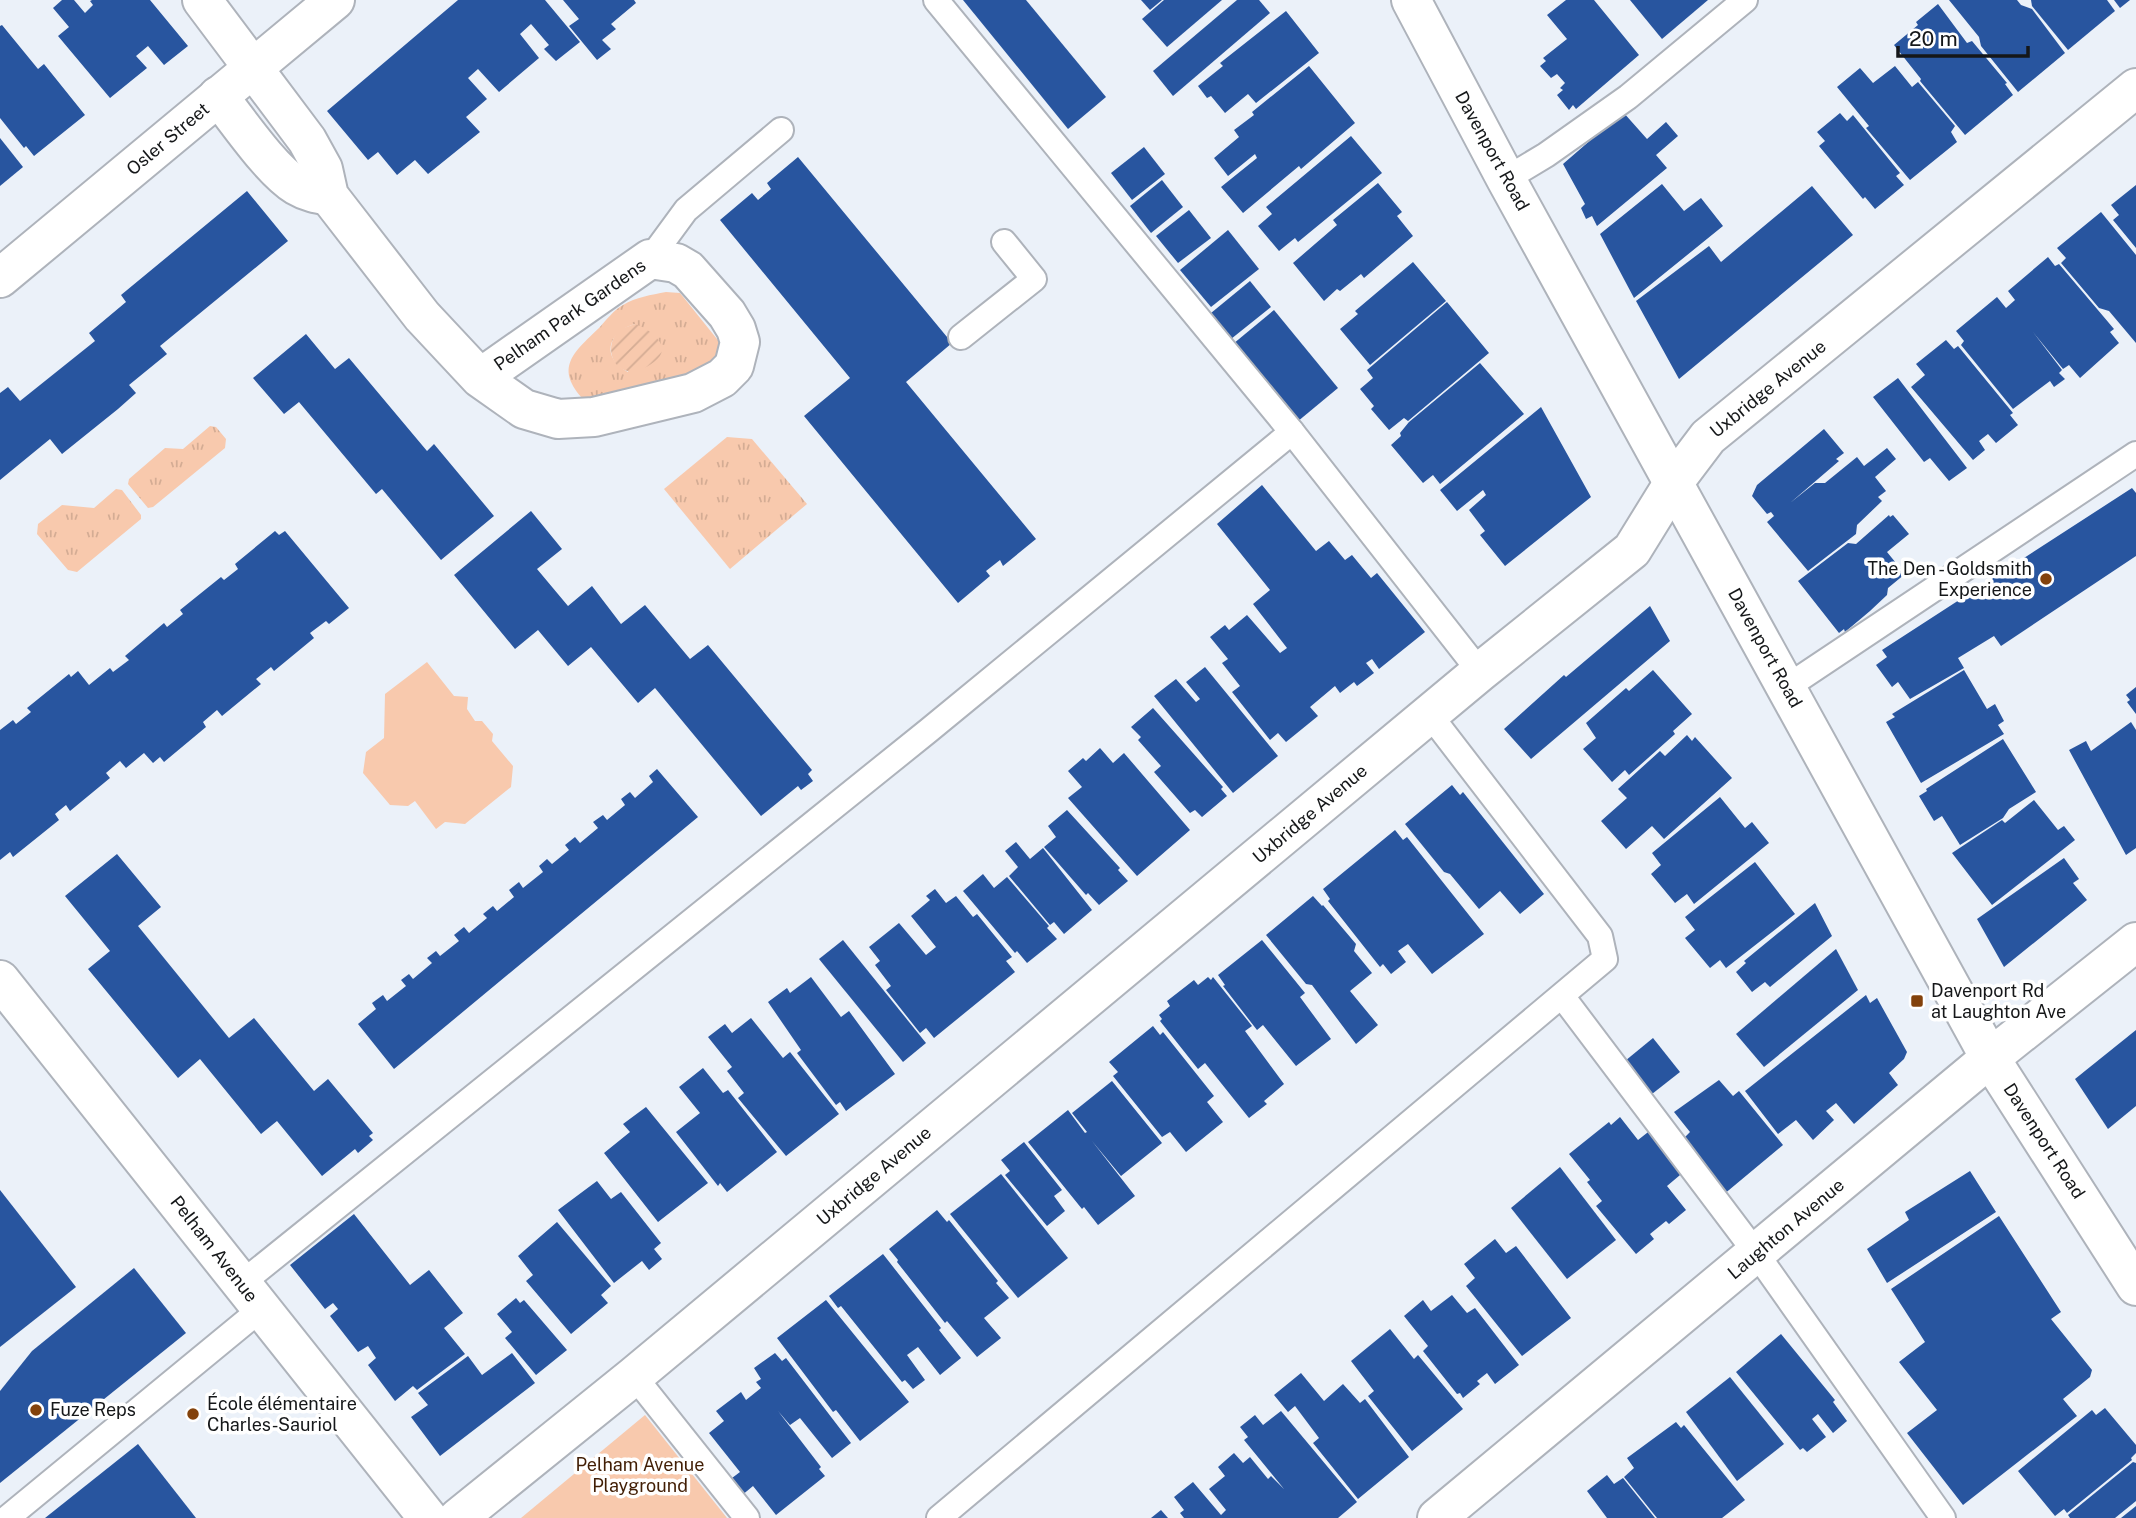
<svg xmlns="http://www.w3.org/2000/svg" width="2136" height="1518" viewBox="0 0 2136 1518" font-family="'Public Sans',sans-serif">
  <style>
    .grass { fill: url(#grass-tufts); fill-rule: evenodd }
    .park { fill: #f8c9ad }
    .garden { fill: url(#garden-furrows) }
    .building { fill: #28559f }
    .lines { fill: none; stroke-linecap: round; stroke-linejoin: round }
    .lane-casing { stroke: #aeb3bb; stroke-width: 28 }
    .street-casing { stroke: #aeb3bb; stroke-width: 42 }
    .secondary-casing { stroke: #aeb3bb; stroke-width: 42 }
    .lane { stroke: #fff; stroke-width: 24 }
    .street { stroke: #fff; stroke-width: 38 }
    .secondary { stroke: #fff; stroke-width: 38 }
    .poi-dot { fill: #83420c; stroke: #fff; stroke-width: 2.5 }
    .labels { text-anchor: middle; stroke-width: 7; stroke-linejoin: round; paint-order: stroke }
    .street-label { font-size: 18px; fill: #151719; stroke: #fff }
    .poi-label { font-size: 18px; fill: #151719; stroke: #fff; text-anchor: start }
    .park-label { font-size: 18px; fill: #411e05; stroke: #fff }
  </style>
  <defs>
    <pattern id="grass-tufts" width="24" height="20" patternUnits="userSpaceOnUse" patternTransform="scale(1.75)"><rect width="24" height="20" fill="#f8c9ad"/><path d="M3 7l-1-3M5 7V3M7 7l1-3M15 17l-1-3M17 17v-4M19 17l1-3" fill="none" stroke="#d4ac94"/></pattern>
    <pattern id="garden-furrows" width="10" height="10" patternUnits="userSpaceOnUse" patternTransform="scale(1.75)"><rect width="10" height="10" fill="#f8c9ad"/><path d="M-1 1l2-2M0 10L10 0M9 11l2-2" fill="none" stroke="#d4ac94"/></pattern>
  </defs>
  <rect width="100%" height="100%" fill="#ebf1f9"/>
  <g class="grass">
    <path d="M666,292L680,293L721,344L717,360L704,371L584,400C554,368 573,353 599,328C606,320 614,310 623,305C636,297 651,295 666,292ZM635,324L628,372C601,358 607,332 635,324Z"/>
    <polygon points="210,426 216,427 226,439 225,448 153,507 148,508 128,484 129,479 165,448 183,449"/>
    <polygon points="727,437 752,439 807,504 730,569 664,489"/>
    <polygon points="116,489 122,490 141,515 141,519 77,572 68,570 37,534 38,524 62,505 94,508"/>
  </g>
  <g class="park">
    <polygon points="427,662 454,696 468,697 467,709 475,721 482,721 493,734 492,741 513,766 511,787 465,824 445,822 436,829 415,801 408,806 390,805 363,773 366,752 384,738 385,694"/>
    <polygon points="645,1415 727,1518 521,1518"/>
  </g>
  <path class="garden" d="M635,324C650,329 675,347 654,362C617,390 599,347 620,330C624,327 630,326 635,324Z"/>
  <g class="building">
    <polygon points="62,0 74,0 85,13 93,5 90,1 92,0 150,0 188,46 164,65 148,46 136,56 147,68 110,98 58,36 69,27 53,8"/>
    <polygon points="458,0 545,0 580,42 556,61 544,49 549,45 531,24 520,34 539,58 499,92 478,69 468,78 487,99 466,117 480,132 428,174 415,160 397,175 378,152 368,160 327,111"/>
    <polygon points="563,0 634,0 636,3 611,24 616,29 602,40 611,49 597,60 569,26 579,19"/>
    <polygon points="963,0 1026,0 1106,97 1068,129"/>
    <polygon points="1141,0 1162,0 1150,10"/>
    <polygon points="1164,0 1222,0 1167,47 1142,19"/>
    <polygon points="1237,0 1259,0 1270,13 1173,96 1153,71"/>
    <polygon points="1566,0 1594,0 1639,55 1576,109 1573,105 1569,110 1557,95 1563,90 1560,88 1565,83 1557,74 1551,78 1540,66 1546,61 1543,58 1567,39 1547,15"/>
    <polygon points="1630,0 1708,0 1662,39"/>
    <polygon points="1949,0 2017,0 2021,5 2032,9 2065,53 2018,92 1981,46 1979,37"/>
    <polygon points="2031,0 2107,0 2115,11 2068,50 2032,6"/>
    <polygon points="2114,0 2130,0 2120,8"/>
    <polygon points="1938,4 1967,43 1972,41 2007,83 2005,84 2013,95 1965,135 1920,81 1921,79 1894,45 1918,25 1916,22"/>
    <polygon points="1286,11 1319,53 1256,103 1248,94 1225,113 1211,96 1207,98 1198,86 1223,66 1220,63"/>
    <polygon points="2,25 38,69 44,64 85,115 34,156 26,146 24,148 0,118 0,26"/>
    <polygon points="1309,66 1355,123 1301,169 1299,166 1243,213 1221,187 1257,158 1255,154 1228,176 1214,158 1239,137 1234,130 1254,115 1252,112"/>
    <polygon points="1895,66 1912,87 1918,82 1955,126 1951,132 1957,142 1910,180 1866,128 1869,126 1837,87 1860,68 1873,83"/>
    <polygon points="1623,112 1647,139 1666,122 1678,136 1656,155 1667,168 1597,226 1592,216 1586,219 1581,208 1585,204 1563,164"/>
    <polygon points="1840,113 1847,121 1853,115 1900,173 1896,176 1904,185 1875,209 1865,197 1863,199 1819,146 1825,141 1817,132"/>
    <polygon points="1351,136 1382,173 1298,242 1295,238 1279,251 1258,226 1272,214 1266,207"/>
    <polygon points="0,138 23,167 0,186"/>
    <polygon points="1144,147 1165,174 1132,200 1111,173"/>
    <polygon points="798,157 952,343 906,382 1036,539 1003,566 1000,560 986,571 990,576 958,603 804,416 850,378 720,220 752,193 758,200 771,189 767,183"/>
    <polygon points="1162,180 1183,207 1151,233 1130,206"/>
    <polygon points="1378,183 1402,212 1397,216 1413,236 1364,278 1361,274 1340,291 1337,289 1324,301 1293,263 1337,225 1333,220"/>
    <polygon points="1662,184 1684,211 1701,198 1723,226 1634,298 1600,234"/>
    <polygon points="2136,185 2136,248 2113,220 2119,215 2111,205"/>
    <polygon points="1812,186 1853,235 1679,379 1636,301 1709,246 1721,262"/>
    <polygon points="247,191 288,241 160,346 167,354 129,385 136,393 118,409 62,454 50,439 0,480 0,393 8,387 20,401 95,341 89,333 126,302 121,295"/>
    <polygon points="1189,210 1211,238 1178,263 1156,236"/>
    <polygon points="2101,212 2136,255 2136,343 2109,311 2099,308 2061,263 2066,258 2057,248"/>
    <polygon points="1228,230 1259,269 1211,307 1180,270"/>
    <polygon points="2048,257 2055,266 2059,264 2114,329 2110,332 2119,343 2080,378 2069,365 2063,369 2033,332 2062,370 2059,373 2065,379 2054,387 2050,381 2013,409 1961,345 1964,341 1956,331 1997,297 2006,308 2015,300 2008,291"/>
    <polygon points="1413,262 1446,301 1370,365 1340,329 1358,314 1355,311"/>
    <polygon points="1250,281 1271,307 1231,339 1211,313"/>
    <polygon points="1447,302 1489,353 1408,421 1404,418 1389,430 1371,409 1374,406 1360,389 1373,378 1367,370"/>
    <polygon points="1274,310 1338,388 1297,422 1233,344"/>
    <polygon points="306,334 335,369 349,358 427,451 434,444 494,516 441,560 382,489 376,494 299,402 284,414 253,378"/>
    <polygon points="1946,340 1954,349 1958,346 2013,413 2010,415 2018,425 1996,443 1988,434 1979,441 1985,450 1973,460 1911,387 1925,375 1916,364"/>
    <polygon points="1480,363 1524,414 1440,484 1433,475 1423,483 1391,445 1401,436 1400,433 1409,422"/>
    <polygon points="1898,378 1967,468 1949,481 1930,458 1924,462 1873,397"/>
    <polygon points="1541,407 1591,497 1505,566 1480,535 1485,531 1469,510 1486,495 1483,490 1457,511 1440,490"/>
    <polygon points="1824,429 1844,453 1836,459 1839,461 1790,503 1815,483 1825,483 1857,457 1864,466 1887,448 1896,459 1875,477 1886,491 1878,497 1882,501 1857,525 1856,534 1808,571 1767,522 1774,516 1771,512 1767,514 1752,496 1757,485"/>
    <polygon points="1262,485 1316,551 1329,541 1345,560 1352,555 1371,578 1377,573 1425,632 1379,669 1372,659 1366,663 1374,673 1357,686 1354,682 1340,693 1335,686 1310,707 1318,716 1286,742 1278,733 1270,740 1232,692 1240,686 1222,663 1228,659 1210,637 1225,625 1229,630 1247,615 1280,653 1287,648 1253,604 1270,590 1217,524"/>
    <polygon points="2132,488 2136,493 2136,556 2001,646 1994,636 1958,658 1964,668 1910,699 1898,682 1892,687 1876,665 1887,657 1882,650"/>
    <polygon points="531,511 562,549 537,569 568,606 592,586 621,624 645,605 690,659 708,645 812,770 808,774 813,781 801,790 798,786 761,816 655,688 638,703 591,647 568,666 538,630 515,649 454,575"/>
    <polygon points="1889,515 1890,517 1893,515 1909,534 1887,552 1905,574 1888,588 1887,595 1870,611 1845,632 1844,629 1839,633 1798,581 1848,543 1856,544"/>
    <polygon points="275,531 279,535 285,531 349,608 329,624 326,621 310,633 314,638 274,671 271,667 256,679 261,684 222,716 217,710 203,722 206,727 164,762 160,757 153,763 144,753 126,768 120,761 106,773 110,778 70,811 66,805 55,814 59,820 13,857 10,852 0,860 0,730 13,720 16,724 31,712 27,708 69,674 71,677 78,671 89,685 110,668 113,672 129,660 125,656 164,623 167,627 183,614 180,610 221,577 224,580 238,569 235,564"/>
    <polygon points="1650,606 1670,641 1531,759 1504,729 1564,675 1566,677"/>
    <polygon points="1205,667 1278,756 1233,793 1154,696 1176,679 1196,702 1200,699 1186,682"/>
    <polygon points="1653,670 1692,714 1673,731 1675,734 1629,775 1625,770 1612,782 1583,749 1596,738 1586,723 1626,688 1629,691"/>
    <polygon points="1964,670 1987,709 1995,704 2004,721 1998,725 2004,734 1921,783 1886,722 1895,717 1892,714"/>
    <polygon points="2136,687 2136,714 2127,702 2130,700 2126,695"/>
    <polygon points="1153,708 1223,787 1221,789 1227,796 1202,817 1195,810 1190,813 1154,772 1161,766 1138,740 1141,737 1131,727"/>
    <polygon points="2131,722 2136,730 2136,848 2126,855 2069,750 2086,741 2091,751"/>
    <polygon points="1687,735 1692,741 1695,737 1732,778 1664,839 1652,826 1626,849 1601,821 1627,798 1618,789 1660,751 1665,756"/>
    <polygon points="2003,739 2036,792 2009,809 2003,818 1960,845 1942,816 1934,821 1919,796 1927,791 1926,789"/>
    <polygon points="1100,748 1113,763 1124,753 1190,830 1137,876 1068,798 1082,787 1068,771 1083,758 1086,761"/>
    <polygon points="657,769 698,817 394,1069 358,1024 376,1009 372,1003 383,995 387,1001 406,986 401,980 409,974 413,979 432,963 427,958 436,951 440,956 459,941 454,935 464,927 469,933 487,918 483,914 493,906 497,911 514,897 509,890 519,882 523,888 543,872 539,866 547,859 552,864 569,850 565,845 575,837 580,843 598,828 593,822 603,815 607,820 625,805 621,799 630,792 635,798 653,782 649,776"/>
    <polygon points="1452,785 1460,795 1463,792 1544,894 1520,914 1500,891 1479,909 1450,874 1444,872 1405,824"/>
    <polygon points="1720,797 1745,828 1752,822 1769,843 1694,904 1687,894 1675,903 1651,874 1661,865 1652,853"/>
    <polygon points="2034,800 2058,830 2064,826 2075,840 1992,905 1952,853 2002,820 2005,823"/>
    <polygon points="1067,810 1120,868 1118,870 1128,881 1099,905 1088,893 1086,895 1044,847 1056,837 1048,826"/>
    <polygon points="1395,830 1403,840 1407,837 1484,934 1432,974 1408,944 1398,951 1406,962 1391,974 1383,964 1380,967 1328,901 1330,899 1323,889"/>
    <polygon points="1016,842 1030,859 1043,848 1092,910 1064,934 1054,922 1050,925 1009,876 1018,867 1005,851"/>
    <polygon points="117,854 161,907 138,926 229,1038 254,1018 314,1091 328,1079 373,1133 369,1136 373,1140 358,1153 355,1149 322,1176 277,1121 261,1134 200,1059 178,1078 88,969 110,951 65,896"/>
    <polygon points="2064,858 2079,879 2073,883 2087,900 2004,967 1977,919"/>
    <polygon points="1755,862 1795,914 1726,968 1720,960 1710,968 1685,938 1695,930 1685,917"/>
    <polygon points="983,874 994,888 1007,877 1049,926 1047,928 1057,939 1027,963 1017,951 1015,953 963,891"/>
    <polygon points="935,889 946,903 956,896 973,917 977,914 1012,957 1006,961 1015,972 934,1038 926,1028 920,1033 886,990 891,986 875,965 880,961 869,947 899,923 926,955 936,947 911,916 930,900 926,896"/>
    <polygon points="1313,896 1322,906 1323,905 1356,944 1354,951 1372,973 1350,991 1378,1025 1356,1044 1312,985 1306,984 1266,935"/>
    <polygon points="1815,903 1832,936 1770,987 1765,982 1752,992 1736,972 1746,963 1744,961"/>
    <polygon points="843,940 926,1043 903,1062 819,959"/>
    <polygon points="1262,940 1305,993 1300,997 1331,1039 1296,1066 1263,1025 1257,1030 1223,986 1225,985 1218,975"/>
    <polygon points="1836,949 1858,990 1764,1067 1736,1034"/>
    <polygon points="811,977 841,1017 849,1011 895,1074 846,1111 840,1102 836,1105 797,1053 801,1050 768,1002 787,988 790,993"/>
    <polygon points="1208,977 1211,980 1213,977 1252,1026 1245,1031 1284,1084 1264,1101 1267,1104 1249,1118 1205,1063 1198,1069 1160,1021 1162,1019 1159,1015 1170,1006 1167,1001 1194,980 1198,985"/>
    <polygon points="1866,995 1870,1003 1877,998 1907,1052 1904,1059 1889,1073 1898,1085 1854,1124 1836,1103 1826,1111 1834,1120 1813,1140 1796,1120 1778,1134 1745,1091"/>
    <polygon points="751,1018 783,1058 790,1052 839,1114 786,1156 738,1098 744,1093 727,1071 732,1067 708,1037 725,1024 732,1033"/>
    <polygon points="1153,1026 1160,1035 1163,1032 1214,1096 1207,1102 1223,1122 1186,1152 1170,1132 1162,1137 1113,1076 1118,1072 1109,1062"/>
    <polygon points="2136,1030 2136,1106 2108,1129 2075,1079"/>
    <polygon points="1653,1038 1680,1072 1652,1094 1625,1061"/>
    <polygon points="703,1068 723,1093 728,1090 777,1152 727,1192 720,1183 718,1186 676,1132 700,1113 679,1087"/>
    <polygon points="1719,1080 1733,1096 1739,1091 1783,1145 1723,1195 1681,1141 1690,1132 1674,1112"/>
    <polygon points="1112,1081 1162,1143 1121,1176 1092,1141 1135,1196 1098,1225 1084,1207 1082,1209 1028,1142 1068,1110 1085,1133 1087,1132 1072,1113"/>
    <polygon points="646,1107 708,1183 658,1222 604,1153 630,1132 623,1124"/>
    <polygon points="1620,1117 1638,1140 1652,1129 1686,1170 1667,1186 1686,1210 1669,1224 1666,1221 1650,1234 1654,1239 1636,1254 1596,1206 1602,1201 1587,1182 1590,1180 1569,1154 1609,1122 1611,1125"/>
    <polygon points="1024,1142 1062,1190 1054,1196 1065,1211 1047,1226 1005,1175 1010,1171 1001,1160"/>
    <polygon points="1560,1167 1616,1240 1567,1279 1511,1208"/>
    <polygon points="1970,1171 1996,1212 1887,1283 1867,1249 1909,1220 1905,1212"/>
    <polygon points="1001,1174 1068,1258 1018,1298 950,1214"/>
    <polygon points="597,1181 611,1199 621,1192 661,1243 654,1249 662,1259 649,1270 642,1261 614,1283 558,1210"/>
    <polygon points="0,1190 76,1287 0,1347"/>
    <polygon points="937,1210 947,1222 949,1220 998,1281 996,1283 1009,1298 984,1318 1001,1338 977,1357 947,1321 945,1323 897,1262 898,1260 889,1249"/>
    <polygon points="354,1214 410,1285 429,1270 463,1313 444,1328 465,1354 417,1390 413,1386 395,1401 368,1365 376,1358 368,1346 358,1352 330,1316 338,1309 333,1303 325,1309 290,1265"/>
    <polygon points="1999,1216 2061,1312 2051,1319 2092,1370 2090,1377 2063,1399 2077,1416 1963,1505 1907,1433 1937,1410 1899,1362 1925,1342 1891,1289"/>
    <polygon points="557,1222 611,1286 601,1295 608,1303 571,1334 526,1281 533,1275 518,1256"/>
    <polygon points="1495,1239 1506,1253 1516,1246 1571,1318 1522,1356 1466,1286 1475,1278 1464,1264"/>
    <polygon points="883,1254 941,1328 939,1330 961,1358 940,1375 918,1347 907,1355 925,1380 913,1389 905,1380 902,1382 841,1306 838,1308 829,1296"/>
    <polygon points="134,1268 186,1333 0,1483 0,1391 32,1351"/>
    <polygon points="1452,1295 1467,1313 1475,1308 1519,1365 1495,1384 1487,1373 1477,1381 1480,1384 1463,1398 1460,1393 1457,1394 1423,1351 1428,1346 1404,1316 1423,1300 1431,1311"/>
    <polygon points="516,1298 520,1303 524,1300 567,1350 536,1375 505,1338 512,1332 497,1314"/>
    <polygon points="826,1300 909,1402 860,1441 836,1410 833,1412 777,1338"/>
    <polygon points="1390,1329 1414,1359 1418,1355 1463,1409 1412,1451 1368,1396 1374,1391 1351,1361"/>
    <polygon points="1781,1334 1835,1400 1833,1402 1847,1421 1833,1433 1818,1414 1812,1419 1826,1437 1807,1452 1803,1448 1800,1450 1736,1372"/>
    <polygon points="512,1353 535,1383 440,1456 411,1417 428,1405 418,1393 468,1356 482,1375"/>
    <polygon points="775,1353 782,1361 786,1358 851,1443 832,1458 800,1418 790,1425 778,1411 821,1467 819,1469 825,1476 776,1515 753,1486 741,1496 728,1481 740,1472 709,1433 724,1421 716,1411 741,1392 746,1400 761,1388 756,1382 761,1379 754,1368"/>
    <polygon points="1301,1373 1324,1401 1343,1384 1360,1403 1365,1399 1409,1457 1358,1499 1313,1443 1319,1438 1295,1406 1288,1412 1274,1395"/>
    <polygon points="1730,1377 1784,1444 1737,1481 1686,1412"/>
    <polygon points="2105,1408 2136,1445 2136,1453 2131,1458 2132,1460 2067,1513 2064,1509 2055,1516 2018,1471 2092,1410 2096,1415"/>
    <polygon points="1281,1411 1357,1502 1338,1518 1184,1518 1180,1513 1184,1510 1174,1497 1193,1482 1221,1515 1226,1510 1209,1489 1225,1476 1218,1467 1234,1453 1243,1463 1250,1457 1268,1479 1271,1476 1284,1489 1244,1440 1248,1437 1240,1427 1255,1415 1263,1425"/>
    <polygon points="1676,1422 1681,1428 1684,1425 1745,1500 1722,1518 1657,1518 1624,1477 1634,1468 1627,1458"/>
    <polygon points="138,1444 196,1518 45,1518"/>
    <polygon points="2133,1462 2136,1463 2136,1501 2115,1518 2070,1518 2068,1515"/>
    <polygon points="1607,1475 1614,1484 1623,1478 1655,1518 1607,1518 1587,1491"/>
    <polygon points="2136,1506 2136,1518 2121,1518"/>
    <polygon points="1161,1510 1168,1518 1151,1518"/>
  </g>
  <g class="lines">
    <g class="lane-casing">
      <g id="lane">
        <polyline points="936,0 1292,432 1480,672"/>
        <polyline points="1506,179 1546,155 1628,97 1745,0"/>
        <polyline points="650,259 686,210 781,130"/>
        <polyline points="961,337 1034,279 1004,242"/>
        <polyline points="1787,687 2136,454"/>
        <polyline points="1562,996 1756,1253 1943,1518"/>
        <polyline points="242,1283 928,731 1292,432"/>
        <polyline points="634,1376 747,1518"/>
        <polyline points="7,1518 261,1309"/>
        <polyline points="939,1518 1605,959 1600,936 1430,715"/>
      </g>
    </g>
    <g class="street-casing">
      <g id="street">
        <polyline points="202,0 307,140 323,169 329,196 422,316 480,378 524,409 558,419 594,417 693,393 722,378 734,366 740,342 736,329 727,314 688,270 676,263 650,259 480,378"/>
        <path d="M218,96C239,122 270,169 297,186C307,192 318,194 329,196"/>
        <polyline points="0,278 335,0"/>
        <polyline points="0,980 428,1518"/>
        <polyline points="458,1518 634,1376 1480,672 1632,550 1674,482 1708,437 2136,88"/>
        <polyline points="1437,1518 1990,1058 2136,942"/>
      </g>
    </g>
    <g class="secondary-casing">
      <polyline id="secondary" points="1411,0 1506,179 1990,1058 2136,1286"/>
    </g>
    <use href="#lane" class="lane"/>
    <use href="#street" class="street"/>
    <use href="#secondary" class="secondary"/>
  </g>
  <g class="poi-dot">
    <circle cx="2046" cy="579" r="7"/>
    <rect x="1910" y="994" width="14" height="14" rx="3.5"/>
    <circle cx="36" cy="1410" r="7"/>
    <circle cx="193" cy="1414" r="7"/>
  </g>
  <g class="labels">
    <g class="street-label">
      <text transform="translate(168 139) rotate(-40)" y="6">Osler Street</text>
      <text transform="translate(1492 151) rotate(61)" y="6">Davenport Road</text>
      <text transform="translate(570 315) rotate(-35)" y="6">Pelham Park Gardens</text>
      <text transform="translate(1768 389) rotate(-39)" y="6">Uxbridge Avenue</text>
      <text transform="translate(1765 648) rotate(61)" y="6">Davenport Road</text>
      <text transform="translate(1310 814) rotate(-40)" y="6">Uxbridge Avenue</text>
      <text transform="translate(2044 1141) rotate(57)" y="6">Davenport Road</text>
      <text transform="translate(874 1176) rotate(-40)" y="6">Uxbridge Avenue</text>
      <text transform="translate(1786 1229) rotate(-40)" y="6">Laughton Avenue</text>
      <text transform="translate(214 1249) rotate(52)" y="6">Pelham Avenue</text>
    </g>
    <g class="poi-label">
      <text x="2032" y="575" text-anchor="end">The Den - Goldsmith<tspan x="2032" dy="21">Experience</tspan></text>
      <text x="1931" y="997">Davenport Rd<tspan x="1931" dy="21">at Laughton Ave</tspan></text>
      <text x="207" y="1410">École élémentaire<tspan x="207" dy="21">Charles-Sauriol</tspan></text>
      <text x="50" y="1416">Fuze Reps</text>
    </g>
    <g class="park-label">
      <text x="640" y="1471">Pelham Avenue<tspan x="640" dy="21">Playground</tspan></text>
    </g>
  </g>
  <path d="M1898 46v10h130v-10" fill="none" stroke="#151719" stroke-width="3.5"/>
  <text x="1909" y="46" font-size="21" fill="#151719" stroke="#ffffff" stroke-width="5" paint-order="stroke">20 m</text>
</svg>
